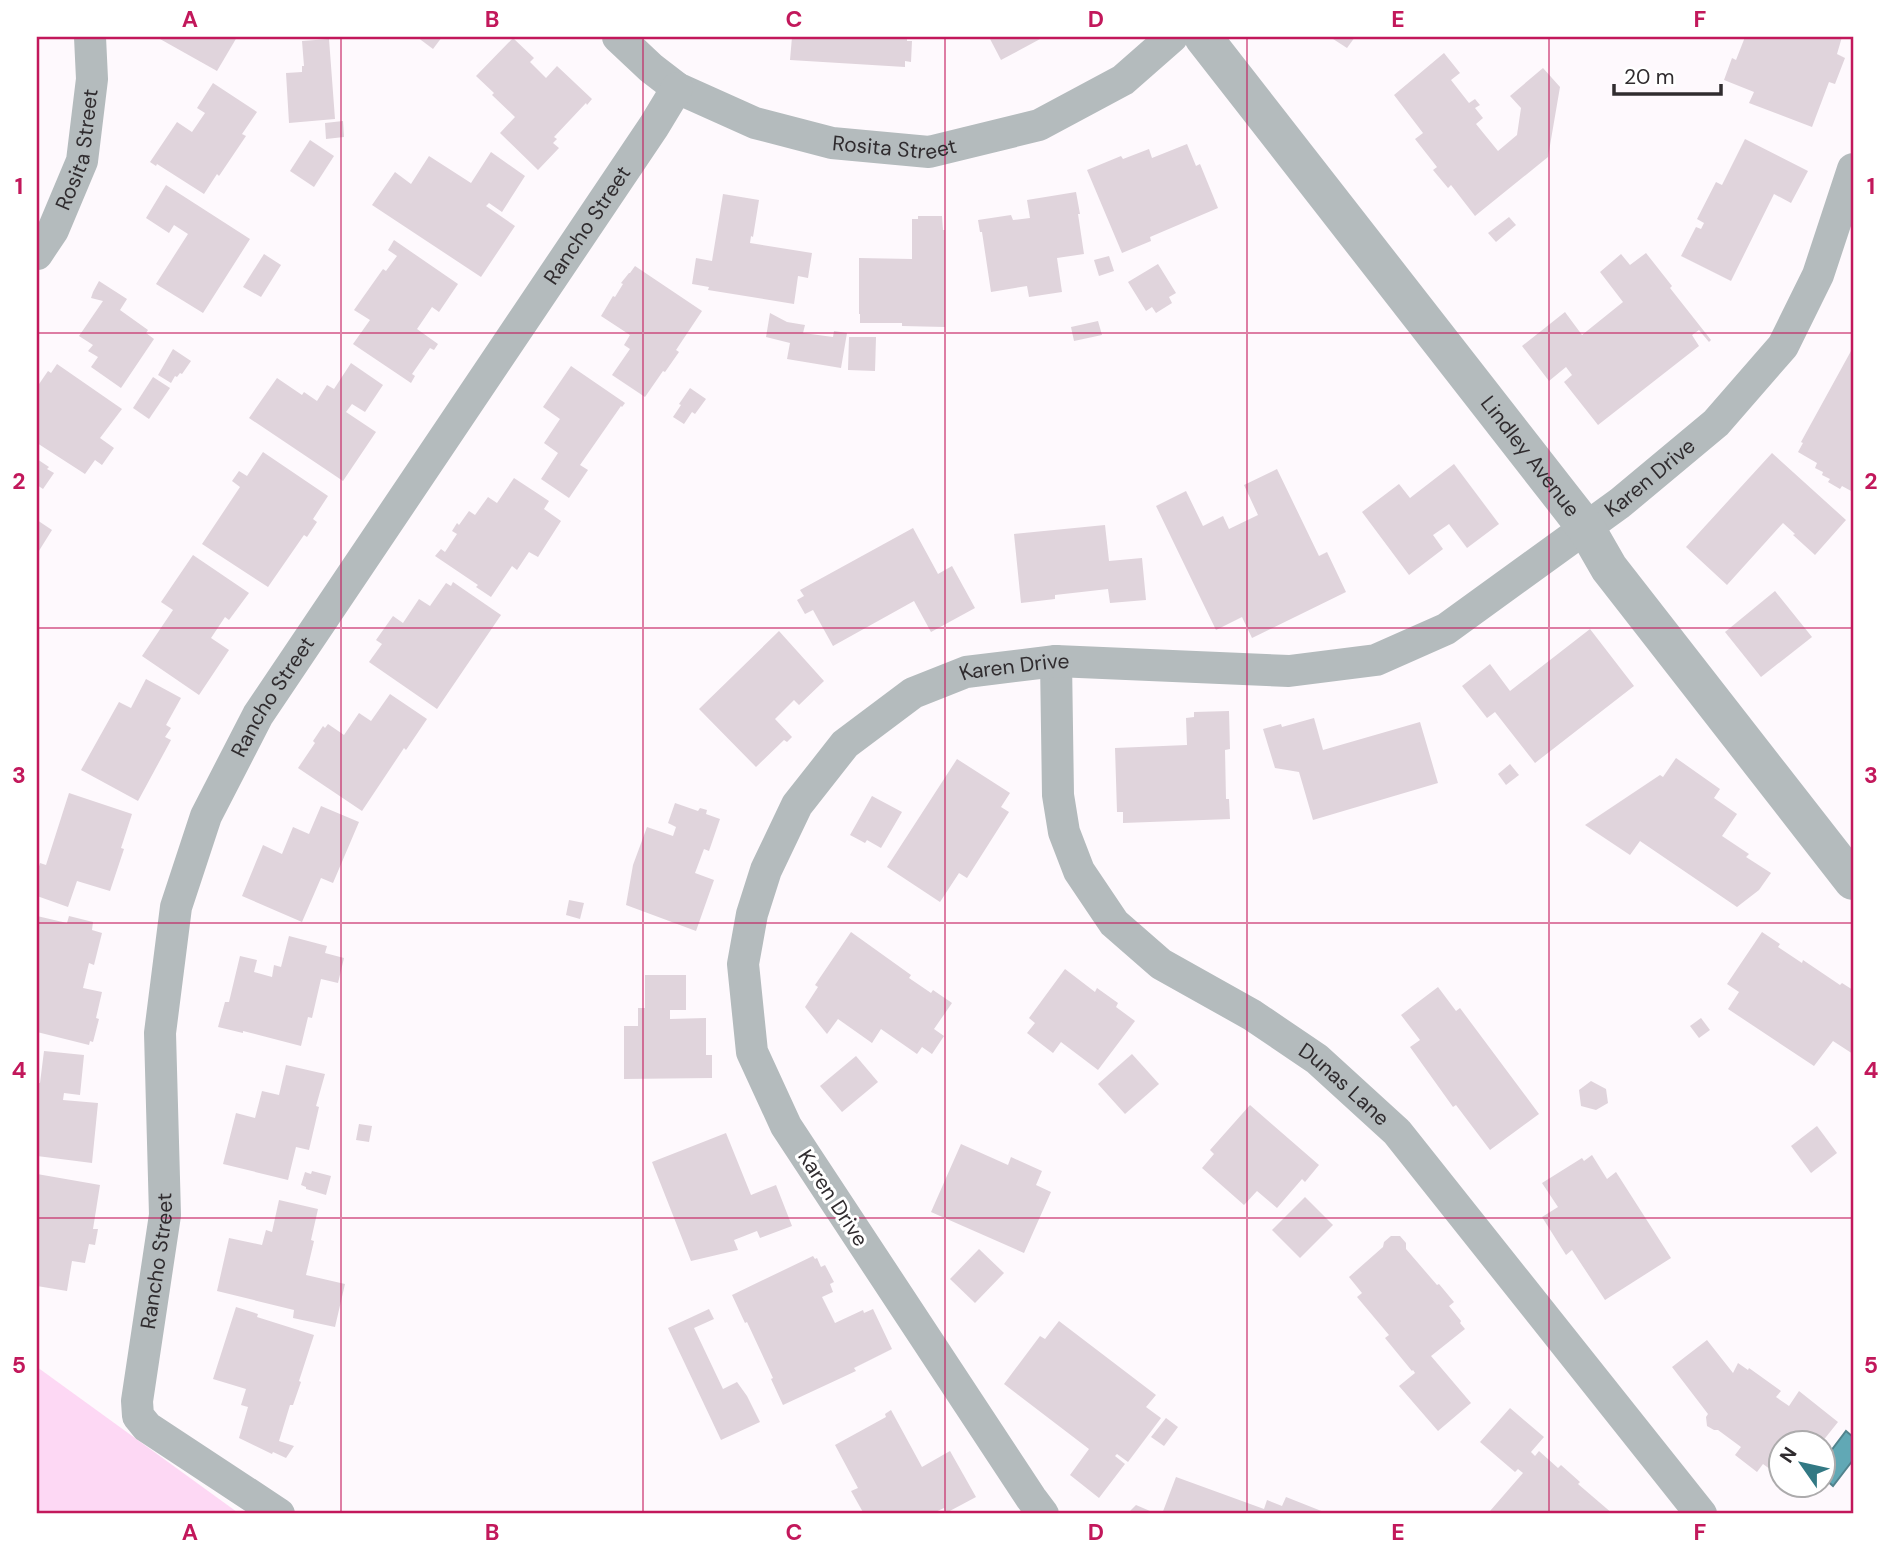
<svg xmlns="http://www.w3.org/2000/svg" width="1890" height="1551" viewBox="0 0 1890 1551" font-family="'DM Sans',sans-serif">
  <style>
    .green { fill: #fdd8f4 }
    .water { fill: #61a8b5; stroke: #52838d; stroke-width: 2 }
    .building { fill: #e0d4dc }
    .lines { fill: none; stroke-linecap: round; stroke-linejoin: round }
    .minor { stroke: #b4bbbd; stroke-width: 32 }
    .tertiary { stroke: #b4bbbd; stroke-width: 38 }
    .grid { fill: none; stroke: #c2185b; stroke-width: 2; stroke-opacity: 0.55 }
    .labels { text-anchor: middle; stroke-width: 6; stroke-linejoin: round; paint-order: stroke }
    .street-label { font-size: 21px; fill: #302c2f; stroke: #fff }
    .neatline { fill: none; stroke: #c2185b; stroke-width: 2.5 }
    .grid-label { font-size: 23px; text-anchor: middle; font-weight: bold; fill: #c2185b }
  </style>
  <rect width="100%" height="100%" fill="#fef9fd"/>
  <polygon class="green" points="37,1367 237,1512 240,1514 37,1514"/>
  <polygon class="water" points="1846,1431 1853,1437 1853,1460 1833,1486 1824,1478 1824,1460"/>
  <g class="building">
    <polygon points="162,37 237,37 217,71 160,39"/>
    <polygon points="417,37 442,37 433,49"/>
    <polygon points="792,37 907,37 907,41 912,41 911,62 905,61 905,67 790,60"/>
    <polygon points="989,37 1041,37 1042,38 1001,60"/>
    <polygon points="1330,37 1355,37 1347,48"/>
    <polygon points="1745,37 1842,37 1837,54 1845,58 1835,84 1829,82 1812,127 1749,103 1754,92 1724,80 1732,58 1736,60"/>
    <polygon points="513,38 534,58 530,62 546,78 557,66 592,99 587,105 586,103 554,137 557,139 553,143 559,148 538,170 500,133 515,117 492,95 494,93 476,76"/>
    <polygon points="329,39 335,119 289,123 286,73 302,72 302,66 304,66 302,41"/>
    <polygon points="1444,53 1460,73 1451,80 1469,103 1475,99 1480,105 1475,108 1483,118 1476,124 1498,151 1517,135 1521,108 1510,96 1543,68 1560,87 1548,157 1475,216 1451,185 1448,188 1433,170 1437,167 1415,139 1423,133 1394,95"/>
    <polygon points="213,83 257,112 242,134 246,136 219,176 217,174 204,194 157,164 156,166 150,162 177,122 192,132 205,113 197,108"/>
    <polygon points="343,121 344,137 326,139 325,123"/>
    <polygon points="1745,139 1808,171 1791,203 1774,194 1731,281 1681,256 1696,227 1701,229 1704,223 1697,219 1716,182 1722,185"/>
    <polygon points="310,140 334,156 314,187 290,171"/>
    <polygon points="1187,144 1196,166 1200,164 1218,208 1150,237 1151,241 1122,253 1087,170 1121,156 1123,159 1149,149 1152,158"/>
    <polygon points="491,152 525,176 502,212 489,203 486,206 515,226 481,277 372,205 395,172 411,184 429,156 471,183"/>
    <polygon points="166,185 250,239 203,313 156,284 188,234 174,225 169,233 146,218"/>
    <polygon points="1076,192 1080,214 1078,214 1084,254 1057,258 1062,292 1029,297 1027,286 991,292 982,232 980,232 978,220 1011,215 1013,220 1030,218 1027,200"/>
    <polygon points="723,194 759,200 753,237 751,236 750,243 812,253 808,278 798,276 794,304 708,290 709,287 692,284 696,258 712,261"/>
    <polygon points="918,216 942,216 943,230 945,230 945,327 902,326 902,323 860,323 860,314 859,314 859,258 912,259 912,219 918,219"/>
    <polygon points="1509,217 1516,225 1496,242 1488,233"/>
    <polygon points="394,240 458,284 439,312 432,307 417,329 438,344 434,350 430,348 412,374 415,376 411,383 353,344 370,320 354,310 383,269 386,271 397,256 388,250"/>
    <polygon points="1646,253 1672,286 1670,288 1711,340 1709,342 1699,330 1692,335 1699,346 1598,425 1564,382 1572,375 1566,367 1549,381 1522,346 1565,312 1582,335 1623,302 1600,272 1621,254 1630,265"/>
    <polygon points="264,254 281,265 261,297 243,287"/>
    <polygon points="1109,256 1114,271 1099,276 1094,260"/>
    <polygon points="1158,264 1176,293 1169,297 1172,303 1156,313 1152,307 1146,311 1128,282"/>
    <polygon points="635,266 702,311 676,350 679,352 665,372 663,371 645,397 612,375 630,349 624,345 630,335 601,316 613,296 615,297 623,284 621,283 629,273 630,273"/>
    <polygon points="99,281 127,299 120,310 148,330 146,333 154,339 121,388 91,367 98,357 88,351 93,345 79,336 103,301 91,298 93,292"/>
    <polygon points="770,313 787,322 805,325 803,333 833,337 834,331 847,333 841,368 787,359 790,343 766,337"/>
    <polygon points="1098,321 1102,335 1074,341 1071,327"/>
    <polygon points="849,337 876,337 875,371 848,370"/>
    <polygon points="173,349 191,361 182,374 180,373 177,377 175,376 171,383 158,375"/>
    <polygon points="1851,351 1853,353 1853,492 1842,486 1840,489 1828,482 1830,479 1822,475 1823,472 1815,468 1817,463 1798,452 1803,443 1801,442"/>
    <polygon points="351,363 383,385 365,412 352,404 346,412 376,432 343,481 249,418 277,378 302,395 304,392 317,401 327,385 334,389"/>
    <polygon points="57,364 122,409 100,438 114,448 102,465 95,460 85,474 37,443 37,387 48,371 51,373"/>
    <polygon points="571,366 625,403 622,407 621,406 580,465 588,470 569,498 541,479 558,453 544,443 560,419 543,407"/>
    <polygon points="153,377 170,388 149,419 133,408"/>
    <polygon points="690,388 706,399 695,414 692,412 684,424 673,417 681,405 679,404"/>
    <polygon points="263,452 328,496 313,519 317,522 307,537 304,535 268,587 202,544 240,487 232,481 239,471 247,476"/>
    <polygon points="1772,453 1846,520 1815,555 1793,535 1795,534 1783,523 1727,585 1686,547"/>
    <polygon points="37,459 49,467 47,469 54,473 43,489 37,485"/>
    <polygon points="1454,464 1499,524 1467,548 1449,524 1433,535 1443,549 1409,575 1362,512 1399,484 1410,498"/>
    <polygon points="1277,469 1319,556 1327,552 1346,592 1252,638 1242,617 1216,630 1156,506 1186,491 1203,526 1223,516 1229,529 1258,515 1244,485"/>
    <polygon points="514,478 549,501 544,509 561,521 538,557 529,552 517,570 512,566 491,597 476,587 478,585 435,556 441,549 445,552 457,534 452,531 457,523 459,525 469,511 475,515 488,497 497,503"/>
    <polygon points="37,520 52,530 37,554"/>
    <polygon points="1105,525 1109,561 1142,558 1146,600 1110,603 1108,589 1055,595 1055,599 1021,603 1014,534"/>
    <polygon points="913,528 938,574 952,566 975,608 931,632 914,601 833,646 813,610 805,614 797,600 804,596 800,590"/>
    <polygon points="193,555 249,593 229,620 225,617 211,638 229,650 199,695 142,656 173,610 161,602"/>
    <polygon points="453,582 501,615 437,709 369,662 382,644 376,640 393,616 403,623 419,599 430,606 446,583 451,586"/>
    <polygon points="1775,591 1812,637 1761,677 1725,632"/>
    <polygon points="1590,629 1634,686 1535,763 1495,712 1487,718 1462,686 1490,664 1510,691"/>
    <polygon points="779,631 824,681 799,705 794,700 775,719 792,737 787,742 784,740 756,767 699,709"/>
    <polygon points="146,679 181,698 166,725 171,728 165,737 171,740 138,801 81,770 119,702 131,708"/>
    <polygon points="390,694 427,719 406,750 404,748 362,811 298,768 315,743 313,741 323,726 325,728 328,724 344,735 359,713 371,721"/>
    <polygon points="1229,711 1230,749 1225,750 1226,799 1229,799 1230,819 1123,823 1123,812 1117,812 1115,748 1187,745 1186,718 1194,717 1194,712"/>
    <polygon points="1314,718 1323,750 1420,722 1438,783 1313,820 1299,772 1275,768 1263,729 1281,724 1282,727"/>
    <polygon points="1676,758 1720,789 1714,798 1737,814 1722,836 1749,854 1746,857 1771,873 1759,890 1737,907 1640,841 1630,855 1585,825 1660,775 1663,777"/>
    <polygon points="957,759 1010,793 1001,807 1009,812 967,878 959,873 940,902 887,867"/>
    <polygon points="1510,764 1519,775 1506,785 1498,774"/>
    <polygon points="69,793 132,814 121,848 124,849 110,891 77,881 68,907 37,896 37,874 40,863 46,865"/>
    <polygon points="872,796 902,812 881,848 867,840 865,843 850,835"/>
    <polygon points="675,803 698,811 700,808 707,810 706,814 720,819 709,851 704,849 695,873 714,880 696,931 626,905 633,865 647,827 673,836 676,827 668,823"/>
    <polygon points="321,806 359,822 333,883 321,878 302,922 242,896 263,845 282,854 293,827 309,834"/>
    <polygon points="569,900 584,903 580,919 566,915"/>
    <polygon points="37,916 67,923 69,916 93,922 92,930 102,933 94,965 89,963 83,988 102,992 96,1018 99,1019 93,1042 90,1041 89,1045 37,1032"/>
    <polygon points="851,932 911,975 909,978 931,993 933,990 952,1003 934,1029 944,1036 932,1054 922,1047 917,1054 881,1029 872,1043 838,1019 827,1034 805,1007 818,987 815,985"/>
    <polygon points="1762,932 1780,944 1778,947 1802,963 1803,960 1840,985 1842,983 1853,990 1853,1054 1833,1041 1814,1066 1728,1009 1739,992 1727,984"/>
    <polygon points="289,936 327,946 325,953 344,958 338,983 321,979 312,1018 308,1017 301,1046 243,1031 243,1033 218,1027 225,1002 229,1002 240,956 257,960 254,972 272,977 274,965 281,967"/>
    <polygon points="1065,969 1095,992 1097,988 1118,1003 1116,1007 1135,1021 1098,1070 1061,1042 1053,1053 1027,1033 1035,1023 1029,1018"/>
    <polygon points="645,975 686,975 686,1010 670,1010 670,1019 706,1018 706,1055 712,1055 712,1078 624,1079 624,1026 638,1026 638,1008 645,1008"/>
    <polygon points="1438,987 1456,1011 1460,1008 1539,1114 1490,1150 1456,1105 1453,1107 1410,1047 1420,1040 1401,1015"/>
    <polygon points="1701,1018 1710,1030 1699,1038 1690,1026"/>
    <polygon points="44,1051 84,1055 80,1095 64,1093 63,1100 98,1103 92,1163 37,1156 37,1083 40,1083"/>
    <polygon points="1132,1054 1159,1084 1125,1114 1098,1084"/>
    <polygon points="856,1056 878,1082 842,1112 820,1086"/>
    <polygon points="286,1065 325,1074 316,1106 319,1107 309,1150 296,1147 288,1180 223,1164 236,1113 255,1118 262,1091 279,1095"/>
    <polygon points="1591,1081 1606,1089 1608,1103 1596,1110 1581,1106 1579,1090"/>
    <polygon points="1250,1105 1319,1165 1305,1182 1302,1179 1277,1208 1257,1191 1244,1205 1202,1168 1214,1154 1210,1150"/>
    <polygon points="359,1124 372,1126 369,1142 356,1140"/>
    <polygon points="1817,1126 1837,1153 1811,1173 1791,1146"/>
    <polygon points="726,1133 751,1195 776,1185 792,1226 760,1238 757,1231 734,1240 738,1250 691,1261 652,1162"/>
    <polygon points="961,1144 1008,1165 1011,1157 1042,1171 1036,1185 1051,1192 1024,1253 931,1212"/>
    <polygon points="1592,1155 1607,1179 1616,1172 1671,1258 1605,1300 1572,1250 1566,1255 1542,1217 1558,1207 1542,1183 1582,1158 1584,1161"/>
    <polygon points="312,1171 331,1176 326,1195 306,1189 306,1187 301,1185 305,1172 311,1174"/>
    <polygon points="37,1174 100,1185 93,1229 98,1229 95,1245 89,1244 85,1263 72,1261 67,1291 37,1286"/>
    <polygon points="1305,1197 1333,1225 1300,1258 1272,1230"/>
    <polygon points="279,1200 318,1209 311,1240 314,1241 306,1275 345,1284 335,1327 293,1318 294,1310 217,1291 229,1238 262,1245 266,1230 272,1232"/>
    <polygon points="1391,1236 1400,1236 1406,1243 1406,1249 1437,1285 1439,1284 1454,1302 1449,1306 1461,1321 1460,1323 1465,1329 1431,1356 1471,1403 1438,1431 1399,1386 1415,1373 1413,1370 1412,1371 1385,1338 1389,1335 1357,1297 1362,1293 1349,1277 1383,1247 1384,1242"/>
    <polygon points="979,1249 1004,1273 975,1303 950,1279"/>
    <polygon points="813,1256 815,1259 817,1258 821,1267 825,1265 834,1282 830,1284 833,1292 822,1297 835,1323 863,1310 864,1313 873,1309 892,1349 854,1368 856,1371 783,1405 771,1379 773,1378 747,1322 745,1323 732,1295"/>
    <polygon points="236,1307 258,1314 257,1317 314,1335 299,1381 301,1382 293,1405 290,1405 279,1441 294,1446 286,1458 273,1452 272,1454 239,1438 248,1407 241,1405 246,1389 213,1379"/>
    <polygon points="709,1309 714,1319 694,1328 723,1389 737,1382 747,1396 760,1422 721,1440 668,1328"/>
    <polygon points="1059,1321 1156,1395 1146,1407 1161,1418 1128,1462 1117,1454 1115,1456 1125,1464 1099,1498 1070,1475 1089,1449 1004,1384 1040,1336 1045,1339"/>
    <polygon points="1707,1340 1733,1373 1738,1363 1748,1370 1749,1368 1781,1391 1776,1397 1789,1406 1799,1391 1838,1422 1822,1442 1782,1442 1782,1478 1763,1464 1757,1472 1735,1455 1741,1447 1718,1430 1714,1430 1707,1426 1706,1417 1708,1414 1672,1367"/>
    <polygon points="1510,1408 1544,1437 1531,1452 1535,1456 1539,1451 1558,1468 1561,1465 1580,1482 1578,1484 1613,1514 1494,1514 1490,1511 1523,1473 1518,1469 1515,1472 1480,1442"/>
    <polygon points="891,1410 922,1467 950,1451 976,1497 946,1513 944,1508 931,1514 864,1514 851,1491 858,1488 835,1445 886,1417 885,1414"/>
    <polygon points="1166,1418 1178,1427 1164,1446 1151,1437"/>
    <polygon points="1176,1477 1264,1509 1267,1500 1282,1506 1286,1497 1329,1514 1162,1514"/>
    <polygon points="1136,1505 1157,1514 1127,1514"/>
  </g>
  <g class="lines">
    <g class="minor">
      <path id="s1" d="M618,37L651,68L677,88L755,123L832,143L929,152L1039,125L1123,80L1172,37"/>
      <path id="s2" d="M37,254L53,230L82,161L92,79L90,37"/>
      <path id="s3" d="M1056,661L1058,795L1064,832L1079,871L1114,923L1161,964L1252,1015L1317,1059L1397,1132L1701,1514"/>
      <path id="s4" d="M279,1514L147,1427L138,1416L137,1401L165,1215L160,1033L176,907L206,816L258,715L654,126L677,88"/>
      <path id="s5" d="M1043,1514L1031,1498L786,1126L752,1052L743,964L752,914L766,870L797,805L845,744L913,693L966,672L1056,661L1289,671L1376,660L1446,629L1620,503L1716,423L1783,346L1818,275L1853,169"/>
    </g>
    <path class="tertiary" id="s6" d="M1203,37L1586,528L1609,568L1853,881"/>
  </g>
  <path class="grid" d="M341,37V1514M643,37V1514M945,37V1514M1247,37V1514M1549,37V1514M37,333H1853M37,628H1853M37,923H1853M37,1218H1853"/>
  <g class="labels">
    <g class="street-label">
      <text dy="7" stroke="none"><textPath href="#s1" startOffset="306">Rosita Street</textPath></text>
      <text dy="7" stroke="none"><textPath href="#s2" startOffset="114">Rosita Street</textPath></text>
      <text dy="7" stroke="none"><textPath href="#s4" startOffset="1484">Rancho Street</textPath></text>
      <text dy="7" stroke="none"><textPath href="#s6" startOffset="532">Lindley Avenue</textPath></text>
      <text dy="7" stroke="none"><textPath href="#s5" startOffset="1766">Karen Drive</textPath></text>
      <text dy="7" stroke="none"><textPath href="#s5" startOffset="1073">Karen Drive</textPath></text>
      <text dy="7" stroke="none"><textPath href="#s4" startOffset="917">Rancho Street</textPath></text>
      <text dy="7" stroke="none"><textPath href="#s3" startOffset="558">Dunas Lane</textPath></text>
      <text transform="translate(833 1198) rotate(57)" y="7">Karen Drive</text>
      <text dy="7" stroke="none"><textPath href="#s4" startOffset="329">Rancho Street</textPath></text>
    </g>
  </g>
  <rect width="1890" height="1551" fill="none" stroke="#ffffff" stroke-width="77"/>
  <g transform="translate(1802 1464) rotate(304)"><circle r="33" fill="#ffffff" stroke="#acabac" stroke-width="2"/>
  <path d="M0-5L12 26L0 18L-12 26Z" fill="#327984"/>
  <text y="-10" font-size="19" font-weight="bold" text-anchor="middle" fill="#302c2f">N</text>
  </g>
  <path d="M1614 84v10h107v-10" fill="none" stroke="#302c2f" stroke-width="3.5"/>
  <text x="1624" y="84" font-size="21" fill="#302c2f" stroke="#ffffff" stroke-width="5" paint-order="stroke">20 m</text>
  <rect x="38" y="38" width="1814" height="1474" class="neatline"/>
  <g class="grid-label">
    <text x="190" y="27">A</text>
    <text x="492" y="27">B</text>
    <text x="794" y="27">C</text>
    <text x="1096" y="27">D</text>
    <text x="1398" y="27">E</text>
    <text x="1700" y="27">F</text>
    <text x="19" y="194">1</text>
    <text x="1871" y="194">1</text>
    <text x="19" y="489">2</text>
    <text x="1871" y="489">2</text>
    <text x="19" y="783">3</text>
    <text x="1871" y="783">3</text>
    <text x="19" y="1078">4</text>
    <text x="1871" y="1078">4</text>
    <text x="19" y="1373">5</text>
    <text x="1871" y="1373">5</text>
    <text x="190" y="1540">A</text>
    <text x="492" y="1540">B</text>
    <text x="794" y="1540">C</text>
    <text x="1096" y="1540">D</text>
    <text x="1398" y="1540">E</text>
    <text x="1700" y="1540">F</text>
  </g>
</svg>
